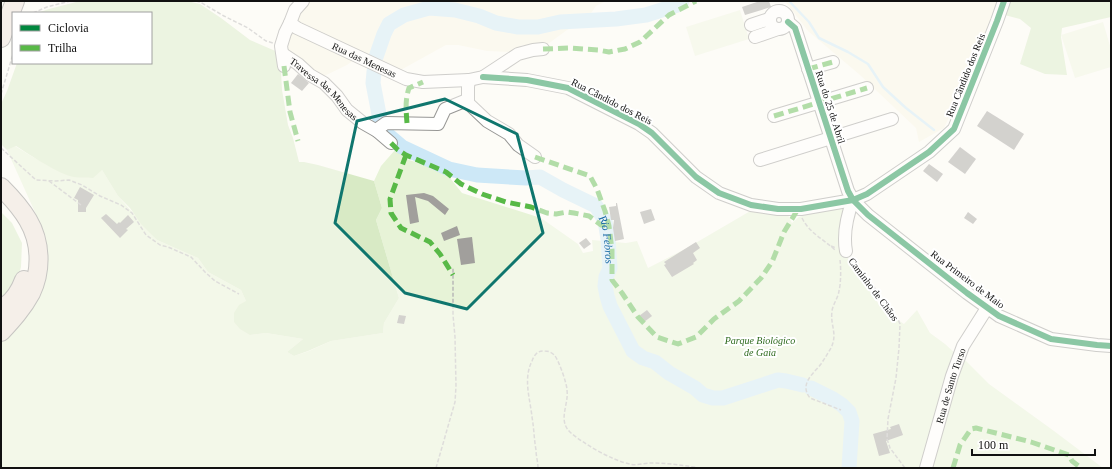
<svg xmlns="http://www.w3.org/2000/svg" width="1112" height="469" viewBox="0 0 1112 469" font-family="Georgia,serif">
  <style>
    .farmland { fill: #f9f7e4 }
    .green { fill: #e7f3d7 }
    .forest { fill: #d8eac5 }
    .pitch { fill: #f0f6e1 }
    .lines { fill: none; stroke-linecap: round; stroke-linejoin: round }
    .stream { stroke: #cde8f7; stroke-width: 2.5 }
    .river { stroke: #cde8f7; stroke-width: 15 }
    .building { fill: #a19f9c }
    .minor-casing { stroke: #979795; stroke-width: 14 }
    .highway-casing { stroke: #858482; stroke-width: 20 }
    .path { stroke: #b9b9b8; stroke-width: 1.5; stroke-dasharray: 4 2; stroke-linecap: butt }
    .minor { stroke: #fffffe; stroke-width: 12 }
    .highway { stroke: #eae1d8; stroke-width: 18 }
    .quiet { stroke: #58b947; stroke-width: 5; stroke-dasharray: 10 5; stroke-linecap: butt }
    .cycleway-casing { stroke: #fff; stroke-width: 8 }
    .cycleway { stroke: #00873e; stroke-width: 6 }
    .marked { fill: none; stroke: #0f766e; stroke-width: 3; stroke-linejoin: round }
    .labels { text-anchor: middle; stroke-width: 4; stroke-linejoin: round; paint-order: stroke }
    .street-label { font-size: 10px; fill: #111; stroke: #fff }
    .park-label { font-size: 10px; font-style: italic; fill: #2f6b1f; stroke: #fff }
    .water-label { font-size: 11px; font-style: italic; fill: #1768a6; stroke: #fff }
  </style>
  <rect width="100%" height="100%" fill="#fdfcf7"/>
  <g class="farmland">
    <polygon points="310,1 606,1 596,6 587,19 567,30 544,47 522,45 513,52 487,51 458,45 446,45 399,71 362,54 347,65 318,79 281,60 298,13 306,4"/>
    <polygon points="785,1 1000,1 997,13 944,128 919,142 916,128 860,75 808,31"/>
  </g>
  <path class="green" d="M15,146C26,153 63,176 74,176C82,176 95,172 102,170L118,196L157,240L198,258L208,272L241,290L246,301L250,335L266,333L303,339L287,352L294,356L309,351L331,341L383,333L384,323L399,298L376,220L382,208L374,181L381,166L395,150L409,160L431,167L443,172L450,178L462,193L541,218L578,244L583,253L593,251L592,240L626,243L637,241L648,268L687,248L752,210L787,213L792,223L799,217L814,212L845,207L843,234L839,245L843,249V251L882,309L904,324L917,310L930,333L945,344L956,354L966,361L989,384L1054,431L1103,468H1V341L27,311L44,279L48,251L43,230L7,150Z"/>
  <g class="forest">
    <path d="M80,1H187L200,4L221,18L250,40L280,53L282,90L288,125L293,138L299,162H304L318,165L374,181L382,208L376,220L399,298L384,323L383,333L331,341L308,351L294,356L287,352L303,339L266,333L250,335L240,329L234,322V313L239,305L246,301L241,290L208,272L198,258L157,240L141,224L130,208L118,196L102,170L93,178C87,177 80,178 74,177C58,174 30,155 16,146L7,150L1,144V104L7,91L17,63H151V13H37L49,9Z"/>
    <polygon points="1000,1 1111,1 1111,17 1062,28 1061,37 1067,75 1045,74 1020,64 1031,28 1020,19 997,13"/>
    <polygon points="1,212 12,223 22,243 21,267 16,284 1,301"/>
  </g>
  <g class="pitch">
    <polygon points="740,10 749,39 695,56 686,27"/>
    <polygon points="1103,22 1111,49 1111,67 1075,78 1061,35"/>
  </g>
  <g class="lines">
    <polyline class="stream" points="789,1 809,22 819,38 848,52 868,64 883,87 906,108 934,130"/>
    <g class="river">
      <polyline points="376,57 384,34 389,24 404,15 429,8 455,10 479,16 496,23 518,27 538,27 560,22 616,19 646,15 677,5 682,1"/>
      <path id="s1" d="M374,72L373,83L382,130L402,147L449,169L477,175L526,178L540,177L563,190L596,206L605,221L608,239L610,268L606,277L605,286L607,296L610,306L633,351L643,358L655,362L669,373L695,388L703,395L713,398H723L778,380L786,381L803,385"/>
      <polyline points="811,388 833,399 842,405 849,412 852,421 849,468"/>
    </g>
  </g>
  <g class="building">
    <polygon points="760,1 769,1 771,7 745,15 742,7"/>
    <polygon points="298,74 309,83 302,91 291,83"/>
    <polygon points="987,111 1024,134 1014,150 977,126"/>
    <polygon points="960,147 976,159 965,174 948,162"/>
    <polygon points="929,164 943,174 937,182 923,171"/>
    <polygon points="80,187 94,195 86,208 86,212 78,212 78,200 74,198"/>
    <polygon points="424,193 433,196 449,209 445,215 428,201 415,197 419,222 410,224 406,195"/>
    <polygon points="616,203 617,203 624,239 615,241 613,228 614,220 611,220 609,207 616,206"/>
    <polygon points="651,209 655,220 644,224 640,212"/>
    <polygon points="968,212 977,219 973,224 964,218"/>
    <polygon points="106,214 117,224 119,222 120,223 128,215 134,222 126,229 128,230 120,238 101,218"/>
    <polygon points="457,226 460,235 444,241 441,233"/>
    <polygon points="472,237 475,263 461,265 457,239"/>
    <polygon points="586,238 591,244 584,249 579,243"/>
    <polygon points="696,242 700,248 693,253 697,260 693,263 694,264 672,277 664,265 666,264 664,262"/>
    <polygon points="647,310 652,316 644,322 639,316"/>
    <polygon points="399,315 406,316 404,324 397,323"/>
    <polygon points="899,424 903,435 886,441 890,453 879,456 873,434 891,429 890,427"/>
  </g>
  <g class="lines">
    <g class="minor-casing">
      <g id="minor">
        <path id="s2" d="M303,1L295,10L290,23L297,28L406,79L423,82L469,80L483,77L518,54L533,50L543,49"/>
        <circle cx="779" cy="20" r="9"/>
        <polyline points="788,22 795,28 848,191 853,200 868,215 967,293 999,316 1051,339 1097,345 1111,346"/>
        <polyline points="751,25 769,19"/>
        <polyline points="755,37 778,29"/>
        <path id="s3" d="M283,54L298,64L310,75L324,83L337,96L347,110L363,123L377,131L391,143"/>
        <polyline points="284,66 281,46 285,33 290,23"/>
        <polyline points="808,69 833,62"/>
        <polyline points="483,77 527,80 568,88 639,124 652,133 696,177 719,193 751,205 778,209 801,209 853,200 867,194 929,152 954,129 997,21 1004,1"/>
        <polyline points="469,80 468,87 468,103 487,121 509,134 518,145 535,157"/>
        <polyline points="774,116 867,88"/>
        <polyline points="377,131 379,128 386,123 438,124 445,109 467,100"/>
        <polyline points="760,160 892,119"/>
        <path d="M846,251C843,234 847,216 853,200"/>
        <path id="s4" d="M926,468L952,376L963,346L987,308"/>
      </g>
    </g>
    <g class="highway-casing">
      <g id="highway">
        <polyline points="1,38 15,1"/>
        <path d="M1,187C11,197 21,208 28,220C41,242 42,270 31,293C23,308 12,320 1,332"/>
        <path d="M1,309C12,303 20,291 24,280"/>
      </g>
    </g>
    <g class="path">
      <polyline points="196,1 200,2 224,16 248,28 266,41 273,43"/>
      <polyline points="33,13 47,7 70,1"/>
      <polyline points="1,94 13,54"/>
      <polyline points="1,148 36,180 56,181 69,180 82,185 100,196 121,205 132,213 146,235 160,245 168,247 191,257 205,272 215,281 239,294"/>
      <polyline points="49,181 81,205"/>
      <path d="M802,218C810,234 824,239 836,251"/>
      <polyline points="831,246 836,248"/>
      <polyline points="851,259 874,287 889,310 897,317 900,324 899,348 896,378 888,419 887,439 890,448 905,468"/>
      <path d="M840,260C841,268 841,283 839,291C838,298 833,304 832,311C830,326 838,333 831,348C828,353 825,358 821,364C813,374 799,384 810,398L841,410"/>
      <polyline points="436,468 455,402 456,386 455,337 453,315 453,268"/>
      <path d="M538,468C538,462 536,456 536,450C534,439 534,428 532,417C530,398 523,379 532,361C534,355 538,350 545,351C549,351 553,353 555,356C559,361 567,384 567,390C569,405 557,421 571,433C584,444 613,461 630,464C636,466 644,463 651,463C667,463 683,465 699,468"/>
    </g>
    <use href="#minor" class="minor"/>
    <use href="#highway" class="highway"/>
    <g class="quiet">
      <polyline points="543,49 570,48 598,50 609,52 625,49 640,42 669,15 696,1"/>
      <polyline points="284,66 290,112 298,141"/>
      <polyline points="808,69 833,62"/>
      <polyline points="774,116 867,88"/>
      <path d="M407,123C406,110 405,100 409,88L423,82"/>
      <polyline points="391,143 398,150 406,155 446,172 461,184 482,194 506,202 531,207 547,213 556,214 567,212 574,213 589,216 601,225 609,226"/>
      <polyline points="406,155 390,199 391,213 401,228 430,242 440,254 453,275"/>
      <polyline points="535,157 590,176 597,189 605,211 609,226 612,250 612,280 622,293 638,317 657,337 678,344 696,337 714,319 739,301 761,278 772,262 784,232 798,209"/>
      <polyline points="953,468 960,445 971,429 976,428 1031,442 1069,455 1072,461 1081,468"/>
    </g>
    <g class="cycleway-casing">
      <g id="cycleway">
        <polyline points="788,22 795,28 848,191 853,200 868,215 967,293 999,316 1051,339 1097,345 1111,346"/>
        <polyline points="483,77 527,80 568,88 639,124 652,133 696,177 719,193 751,205 778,209 801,209 853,200 867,194 929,152 954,129 997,21 1004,1"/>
      </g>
    </g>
    <use href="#cycleway" class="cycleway"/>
  </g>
  <path d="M0 0H1112V469H0ZM445,99L517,134L543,233L467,309L405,293L335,223L357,121Z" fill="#fdfcf7" fill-opacity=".55" fill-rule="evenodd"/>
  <path class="marked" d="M445,99L517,134L543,233L467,309L405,293L335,223L357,121Z"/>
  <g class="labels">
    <g class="street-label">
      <text dy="4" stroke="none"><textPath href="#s2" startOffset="109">Rua das Menesas</textPath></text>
      <text transform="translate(965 75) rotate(-68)" y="4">Rua Cândido dos Reis</text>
      <text dy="4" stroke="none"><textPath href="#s3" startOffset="54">Travessa das Menesas</textPath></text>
      <text transform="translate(612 101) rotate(27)" y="4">Rua Cândido dos Reis</text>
      <text transform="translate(831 107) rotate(72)" y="4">Rua do 25 de Abril</text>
      <text transform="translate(968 279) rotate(37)" y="4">Rua Primeiro de Maio</text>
      <text transform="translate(874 289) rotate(53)" y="4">Caminho de Chãos</text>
      <text dy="4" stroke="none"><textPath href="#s4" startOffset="86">Rua de Santo Turso</textPath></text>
    </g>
    <g class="park-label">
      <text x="760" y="344">Parque Biológico<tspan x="760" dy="12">de Gaia</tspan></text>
    </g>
    <g class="water-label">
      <text dy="4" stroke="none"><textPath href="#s1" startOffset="328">Rio Febros</textPath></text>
    </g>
  </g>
  <rect width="1112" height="469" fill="none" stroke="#111111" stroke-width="4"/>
  <rect x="12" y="12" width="140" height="52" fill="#ffffff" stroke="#a0a0a0"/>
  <rect x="20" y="25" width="20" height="6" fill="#00873e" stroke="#a0a0a0"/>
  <text x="48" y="32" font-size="12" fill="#111111">Ciclovia</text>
  <rect x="20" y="45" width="20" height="6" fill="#58b947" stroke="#a0a0a0"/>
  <text x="48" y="52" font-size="12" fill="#111111">Trilha</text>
  <path d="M972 449v6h123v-6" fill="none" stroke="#111111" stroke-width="2"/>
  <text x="978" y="449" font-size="12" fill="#111111" stroke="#ffffff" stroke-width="3" paint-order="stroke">100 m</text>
</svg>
